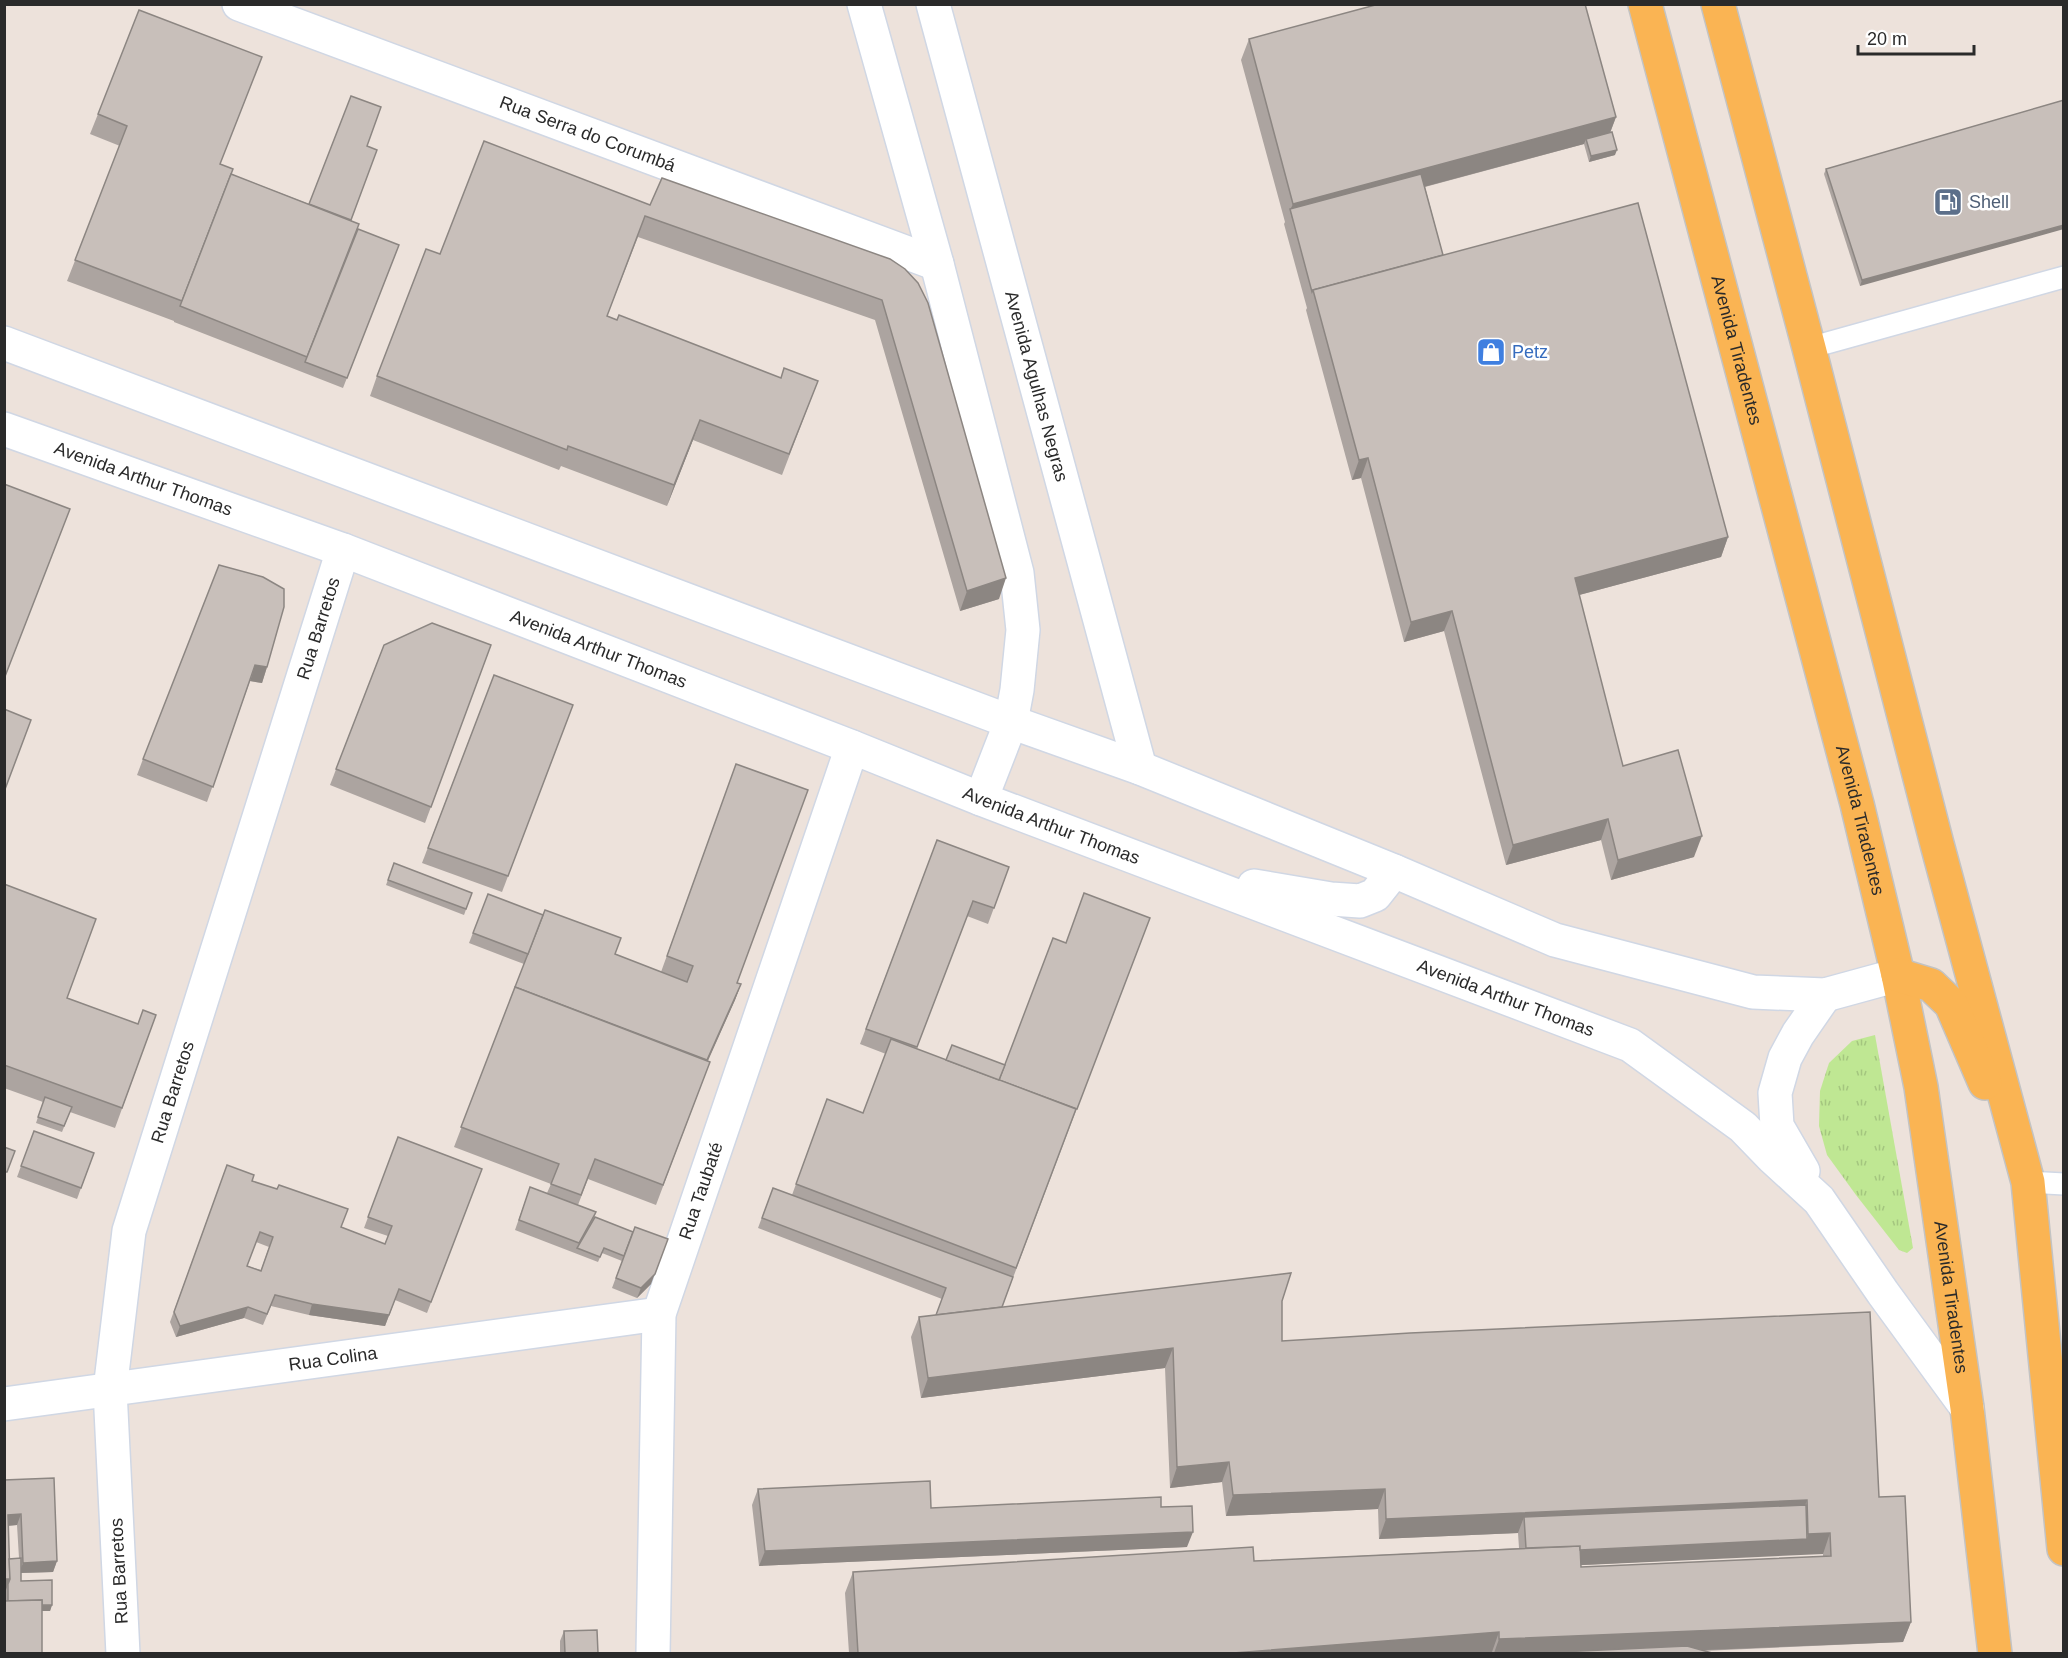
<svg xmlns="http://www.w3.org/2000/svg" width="2068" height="1658" viewBox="0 0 2068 1658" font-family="Helvetica,sans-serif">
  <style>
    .grass { fill: url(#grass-tufts) }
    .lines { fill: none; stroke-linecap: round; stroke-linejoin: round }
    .lane-casing { stroke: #d0d7e4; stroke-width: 24 }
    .street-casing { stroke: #d0d7e4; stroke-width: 36 }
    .secondary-casing { stroke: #d0d7e4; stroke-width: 36 }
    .primary-casing { stroke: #c3c3c3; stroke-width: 36 }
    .lane { stroke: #fff; stroke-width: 21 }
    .street { stroke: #fff; stroke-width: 33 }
    .secondary { stroke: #fff; stroke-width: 33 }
    .primary { stroke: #fab453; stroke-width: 33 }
    .wall { fill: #aca4a0; fill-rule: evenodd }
    .shaded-wall { fill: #8c8682 }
    .building { fill: #c8bfba; stroke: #8c8682; stroke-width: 1.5; fill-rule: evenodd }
    .labels { text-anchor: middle; stroke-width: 5; stroke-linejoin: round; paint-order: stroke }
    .street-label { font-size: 18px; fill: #2a2a2a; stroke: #fff }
    .service-label { font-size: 18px; fill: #4e5e75; stroke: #fff; text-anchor: start }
    .shop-label { font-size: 18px; fill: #366cbe; stroke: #fff; text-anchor: start }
  </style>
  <defs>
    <pattern id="grass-tufts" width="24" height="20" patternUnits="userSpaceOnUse" patternTransform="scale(1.5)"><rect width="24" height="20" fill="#bfe793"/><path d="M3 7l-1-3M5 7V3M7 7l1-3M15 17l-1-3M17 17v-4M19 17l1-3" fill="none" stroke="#a4c67f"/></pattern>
  </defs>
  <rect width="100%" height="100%" fill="#ede2db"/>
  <polygon class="grass" points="1875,1035 1913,1248 1907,1253 1899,1250 1856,1195 1827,1155 1819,1126 1820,1091 1829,1063 1852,1041"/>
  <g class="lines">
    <g class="lane-casing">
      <g id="lane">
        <polyline points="1809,348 2064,277"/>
        <polyline points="2028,1182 2064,1184"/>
      </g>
    </g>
    <g class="street-casing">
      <g id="street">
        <path id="s1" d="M239,4L937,264"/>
        <path id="s2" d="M4,1404L659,1314"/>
        <path id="s3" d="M123,1654L110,1390L129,1231L343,550"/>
        <path id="s4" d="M653,1654L659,1314L852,747"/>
      </g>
    </g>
    <g class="secondary-casing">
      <g id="secondary">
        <polyline points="864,4 937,264 1017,573 1023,630 1017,690 1011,722 981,799"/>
        <path id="s5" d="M933,4L1140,768"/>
        <polyline points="4,343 1011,722 1140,768 1394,871 1555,940 1753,992 1825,995 1898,975"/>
        <path id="s6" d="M4,429L343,550L852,747L981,799L1630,1045L1743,1127L1772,1157L1819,1200L1883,1293L1967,1408"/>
        <polyline points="1254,886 1331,899 1360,901 1375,895 1394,871"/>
        <polyline points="1803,1171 1777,1126 1775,1093 1785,1058 1798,1034 1825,995"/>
      </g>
    </g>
    <g class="primary-casing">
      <g id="primary">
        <path id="s7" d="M1645,4L1857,804L1898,975L1921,1087L1967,1408L1995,1654"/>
        <polyline points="1718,4 1809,348 1937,844 2028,1182 2064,1549"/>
        <polyline points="1898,975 1931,985 1951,1004 1985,1083"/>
      </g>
    </g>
    <use href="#lane" class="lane"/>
    <use href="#street" class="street"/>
    <use href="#secondary" class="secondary"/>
    <use href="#primary" class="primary"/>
  </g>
  <g class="wall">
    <polygon points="1249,39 1616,117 1610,133 1615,155 1589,162 1584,144 1425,187 1443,255 1728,537 1721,557 1579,595 1623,766 1694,857 1611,880 1601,840 1506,865 1444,631 1404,642 1361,478 1352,480 1306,310 1307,308 1284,224 1285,222 1241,60"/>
    <polygon points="262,57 220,164 231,174 309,204 367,146 351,220 358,229 399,245 343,388 174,322 174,321 67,281 120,146 90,134 98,114"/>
    <polygon points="2064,100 1860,286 1824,174 1826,169"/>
    <polygon points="650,205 905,269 999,599 960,611 875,320 638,237 607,316 781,378 818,381 782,475 693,440 667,506 561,466 559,470 370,396 377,376 440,254"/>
    <polygon points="384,645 491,645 425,823 330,785"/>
    <polygon points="267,667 262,683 250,681 207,802 137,775 143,759"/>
    <polygon points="494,675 573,705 502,892 422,863"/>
    <polygon points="736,764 737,983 741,984 735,1000 708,1061 710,1062 656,1205 588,1179 578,1205 596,1212 594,1219 651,1284 637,1298 612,1288 622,1261 602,1253 598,1262 515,1230 530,1187 547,1193 551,1184 454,1147 524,964 469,943 488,894 615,954 661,972"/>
    <path d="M937,840L1009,867L988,924L967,916L916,1049L946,1060L1005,1065L1066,943L1144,934L1071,1124L1002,1307L1282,1301V1341L1879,1497L1911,1622L1903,1642L1702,1651L1712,1653H1492V1652L1479,1653H849L845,1593L853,1572L1254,1561L1519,1548L1518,1533L1379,1539L1378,1509L1226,1516L1222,1482L1170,1488L1165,1368L921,1398L911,1337L919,1317L936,1315L942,1299L758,1228L773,1188L792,1195L827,1099L863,1113L886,1054L860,1044ZM1801,1554H1823V1557L1581,1567V1565Z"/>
    <polygon points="394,863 472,893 464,915 386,885"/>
    <polygon points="4,884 67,998 138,1024 156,1015 115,1128 70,1112 62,1132 36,1123 43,1102 4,1088"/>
    <polygon points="34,1131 94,1153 77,1199 17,1177"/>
    <path d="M398,1137L482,1169L427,1313L395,1300L385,1326L309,1315L271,1306L263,1325L244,1318L176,1337L170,1322L227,1165L252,1181L277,1189L341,1227L385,1244L388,1236L364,1228ZM256,1242L269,1247L261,1270L247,1266Z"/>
    <path d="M4,1480L57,1561L53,1572L21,1573V1581L52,1605L50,1611H42L6,1601ZM17,1525L19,1558L9,1559L8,1526Z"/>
    <polygon points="758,1489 931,1508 1161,1507 1187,1547 759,1566 752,1505"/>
    <polygon points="564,1631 598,1653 560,1653 560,1641"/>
  </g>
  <g class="shaded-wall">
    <polygon points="1616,117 1608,138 1586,139 1584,144 1293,222 1290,210 1293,204"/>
    <polygon points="1617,150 1615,155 1589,162 1591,156"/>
    <polygon points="2064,225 2064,229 1860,286 1862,280"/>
    <polygon points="700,420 693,440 667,506 674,485"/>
    <polygon points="1368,458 1361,478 1352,480 1359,460"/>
    <polygon points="1728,537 1721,557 1568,598 1575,578"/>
    <polygon points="1006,578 999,599 960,611 967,591"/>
    <polygon points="1452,611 1444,631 1404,642 1411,622"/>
    <polygon points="255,665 267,667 262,683 250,681"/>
    <polygon points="1608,819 1601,840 1506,865 1513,845"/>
    <polygon points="1702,836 1694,857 1611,880 1618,860"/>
    <polygon points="741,984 735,1000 699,1080 705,1065"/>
    <polygon points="664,1249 651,1284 637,1298 641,1288"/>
    <polygon points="399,1289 385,1326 309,1315 312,1304"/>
    <polygon points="248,1307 244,1318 176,1337 180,1326"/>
    <polygon points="1173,1348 1165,1368 921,1398 928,1378"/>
    <polygon points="1229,1462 1222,1482 1170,1488 1177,1467"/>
    <polygon points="1385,1489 1378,1509 1226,1516 1233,1495"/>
    <polygon points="1807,1500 1800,1521 1524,1517 1518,1533 1379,1539 1386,1519"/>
    <polygon points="21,1514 17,1525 4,1526 8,1515"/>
    <polygon points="1193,1532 1187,1547 759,1566 765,1551"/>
    <polygon points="1830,1533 1823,1554 1521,1568 1526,1553 1807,1539 1808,1534"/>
    <polygon points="57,1561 53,1572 19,1573 23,1563"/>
    <polygon points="4,1579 10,1579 6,1590 4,1590"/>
    <polygon points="52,1605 50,1611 7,1611 9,1606"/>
    <polygon points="1911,1622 1903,1642 1632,1653 1494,1653 1499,1639"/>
    <polygon points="1499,1632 1492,1652 1479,1653 1233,1653"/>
  </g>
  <g class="building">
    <polygon points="1379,4 1585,4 1616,117 1293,204 1249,39"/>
    <polygon points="139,10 262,57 220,164 233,169 182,301 75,260 127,126 98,114"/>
    <polygon points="351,96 381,107 367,146 377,150 351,220 309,204"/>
    <polygon points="2064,100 2064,225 1862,280 1826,169"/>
    <polygon points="1612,132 1617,150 1591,156 1586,139"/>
    <polygon points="484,141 650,205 662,178 890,259 905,269 918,283 928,303 1006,578 967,591 882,300 645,216 607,316 617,320 619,315 781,378 784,368 818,381 789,454 700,420 674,485 568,446 567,450 377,376 426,249 440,254"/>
    <polygon points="231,174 359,224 307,357 180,306"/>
    <polygon points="1421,174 1443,255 1313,290 1312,292 1290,209"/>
    <polygon points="1638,203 1728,537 1575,578 1623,766 1678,750 1702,836 1618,860 1608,819 1513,845 1452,611 1411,622 1368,458 1359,460 1313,290"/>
    <polygon points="358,229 399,245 347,378 305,362"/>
    <polygon points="4,484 70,509 4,679"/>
    <polygon points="219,565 263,577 284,589 284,607 267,667 255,665 213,787 143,759"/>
    <polygon points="432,623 491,645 431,807 336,769 384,645"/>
    <polygon points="494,675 573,705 508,876 428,848"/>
    <polygon points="4,709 31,720 4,792"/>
    <polygon points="736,764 808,790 737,983 741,984 707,1060 515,987 545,910 621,938 615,954 687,982 693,966 667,956"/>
    <polygon points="937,840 1009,867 994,908 973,901 917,1047 866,1029"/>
    <polygon points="394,863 472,893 466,909 388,880"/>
    <polygon points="4,884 96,919 67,998 138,1024 143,1010 156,1015 122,1108 4,1065"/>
    <polygon points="1084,893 1150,918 1077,1109 999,1080 1053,938 1066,943"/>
    <polygon points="488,894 543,915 528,954 473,933"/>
    <polygon points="515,987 710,1062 663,1185 595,1159 581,1195 551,1184 559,1164 461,1127"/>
    <polygon points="891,1039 1076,1109 1016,1268 796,1184 827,1099 863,1113"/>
    <polygon points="952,1045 1005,1065 999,1080 946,1060"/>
    <polygon points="45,1097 72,1107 64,1126 38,1117"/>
    <polygon points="34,1131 94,1153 81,1188 21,1166"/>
    <path d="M398,1137L482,1169L431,1302L399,1289L389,1315L312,1304L275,1295L267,1314L248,1307L180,1326L174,1312L227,1165L254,1175L252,1181L277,1189L279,1185L348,1209L341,1227L385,1244L392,1226L368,1217ZM260,1232L273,1237L261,1271L247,1266Z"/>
    <polygon points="4,1147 15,1151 7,1172 4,1172"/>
    <polygon points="530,1187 596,1212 579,1243 519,1220"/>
    <polygon points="773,1188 1013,1277 1002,1307 936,1315 946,1288 762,1218"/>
    <polygon points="595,1217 633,1232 624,1256 604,1248 600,1257 577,1248"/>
    <polygon points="635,1227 668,1239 655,1274 641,1288 616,1278"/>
    <polygon points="1291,1273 1282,1301 1282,1341 1410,1333 1870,1312 1879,1497 1905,1496 1911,1622 1499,1639 1499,1632 1233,1653 858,1653 853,1572 1253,1547 1254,1561 1580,1546 1581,1567 1831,1556 1830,1533 1808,1534 1807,1500 1386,1519 1385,1489 1233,1495 1229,1462 1177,1467 1173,1348 928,1378 919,1317"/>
    <polygon points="54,1478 57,1561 23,1563 21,1514 8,1515 10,1579 4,1579 4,1480"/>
    <polygon points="930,1481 931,1508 1161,1497 1161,1507 1192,1506 1193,1532 765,1551 758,1489"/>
    <polygon points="1806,1505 1807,1539 1580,1550 1580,1546 1526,1548 1524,1517"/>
    <polygon points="21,1558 21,1581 52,1580 52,1605 42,1605 42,1600 8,1601 8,1584 10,1579 9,1559"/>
    <polygon points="42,1600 42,1653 4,1653 4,1601"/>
    <polygon points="597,1630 598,1653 565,1653 564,1631"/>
    <polygon points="1687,1646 1712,1653 1539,1653"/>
  </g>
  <defs>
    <g id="fuel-square" transform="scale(1.5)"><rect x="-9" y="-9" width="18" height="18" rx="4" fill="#5c6f8a" stroke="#fff"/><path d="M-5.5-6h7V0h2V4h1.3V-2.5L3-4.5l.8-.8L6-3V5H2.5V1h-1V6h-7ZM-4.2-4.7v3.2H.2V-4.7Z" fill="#fff"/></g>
    <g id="shop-square" transform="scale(1.5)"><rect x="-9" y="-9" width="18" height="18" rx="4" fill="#3f7fe0" stroke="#fff"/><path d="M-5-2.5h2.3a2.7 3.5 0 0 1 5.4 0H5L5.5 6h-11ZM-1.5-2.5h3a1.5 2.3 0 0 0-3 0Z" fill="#fff"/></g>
  </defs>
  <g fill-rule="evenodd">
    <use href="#fuel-square" x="1948" y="202"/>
    <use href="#shop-square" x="1491" y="352"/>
  </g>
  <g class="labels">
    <g class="street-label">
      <text dy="6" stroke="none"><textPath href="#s1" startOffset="372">Rua Serra do Corumbá</textPath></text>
      <text dy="6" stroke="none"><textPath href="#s7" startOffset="358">Avenida Tiradentes</textPath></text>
      <text dy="6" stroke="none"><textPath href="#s5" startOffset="396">Avenida Agulhas Negras</textPath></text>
      <text dy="6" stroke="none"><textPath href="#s6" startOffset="148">Avenida Arthur Thomas</textPath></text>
      <text dy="6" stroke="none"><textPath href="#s3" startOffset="1056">Rua Barretos</textPath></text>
      <text dy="6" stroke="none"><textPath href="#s6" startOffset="634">Avenida Arthur Thomas</textPath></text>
      <text dy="6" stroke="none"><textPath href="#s7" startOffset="844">Avenida Tiradentes</textPath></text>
      <text dy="6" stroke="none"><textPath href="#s6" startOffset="1120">Avenida Arthur Thomas</textPath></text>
      <text dy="6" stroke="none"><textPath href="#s6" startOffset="1606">Avenida Arthur Thomas</textPath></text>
      <text dy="6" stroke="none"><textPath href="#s3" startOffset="570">Rua Barretos</textPath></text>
      <text dy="6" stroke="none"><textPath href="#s4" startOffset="470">Rua Taubaté</textPath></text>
      <text dy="6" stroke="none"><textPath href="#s7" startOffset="1330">Avenida Tiradentes</textPath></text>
      <text dy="6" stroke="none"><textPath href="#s2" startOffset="332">Rua Colina</textPath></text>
      <text transform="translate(119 1571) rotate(-93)" y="6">Rua Barretos</text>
    </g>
    <g class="service-label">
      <text x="1969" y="208">Shell</text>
    </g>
    <g class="shop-label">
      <text x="1512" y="358">Petz</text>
    </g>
  </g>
  <rect width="2068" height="1658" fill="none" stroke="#2a2a2a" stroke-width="12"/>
  <path d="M1858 45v9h116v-9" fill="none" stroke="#2a2a2a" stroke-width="3"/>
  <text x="1867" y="45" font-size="18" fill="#2a2a2a" stroke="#ffffff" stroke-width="4.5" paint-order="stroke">20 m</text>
</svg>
